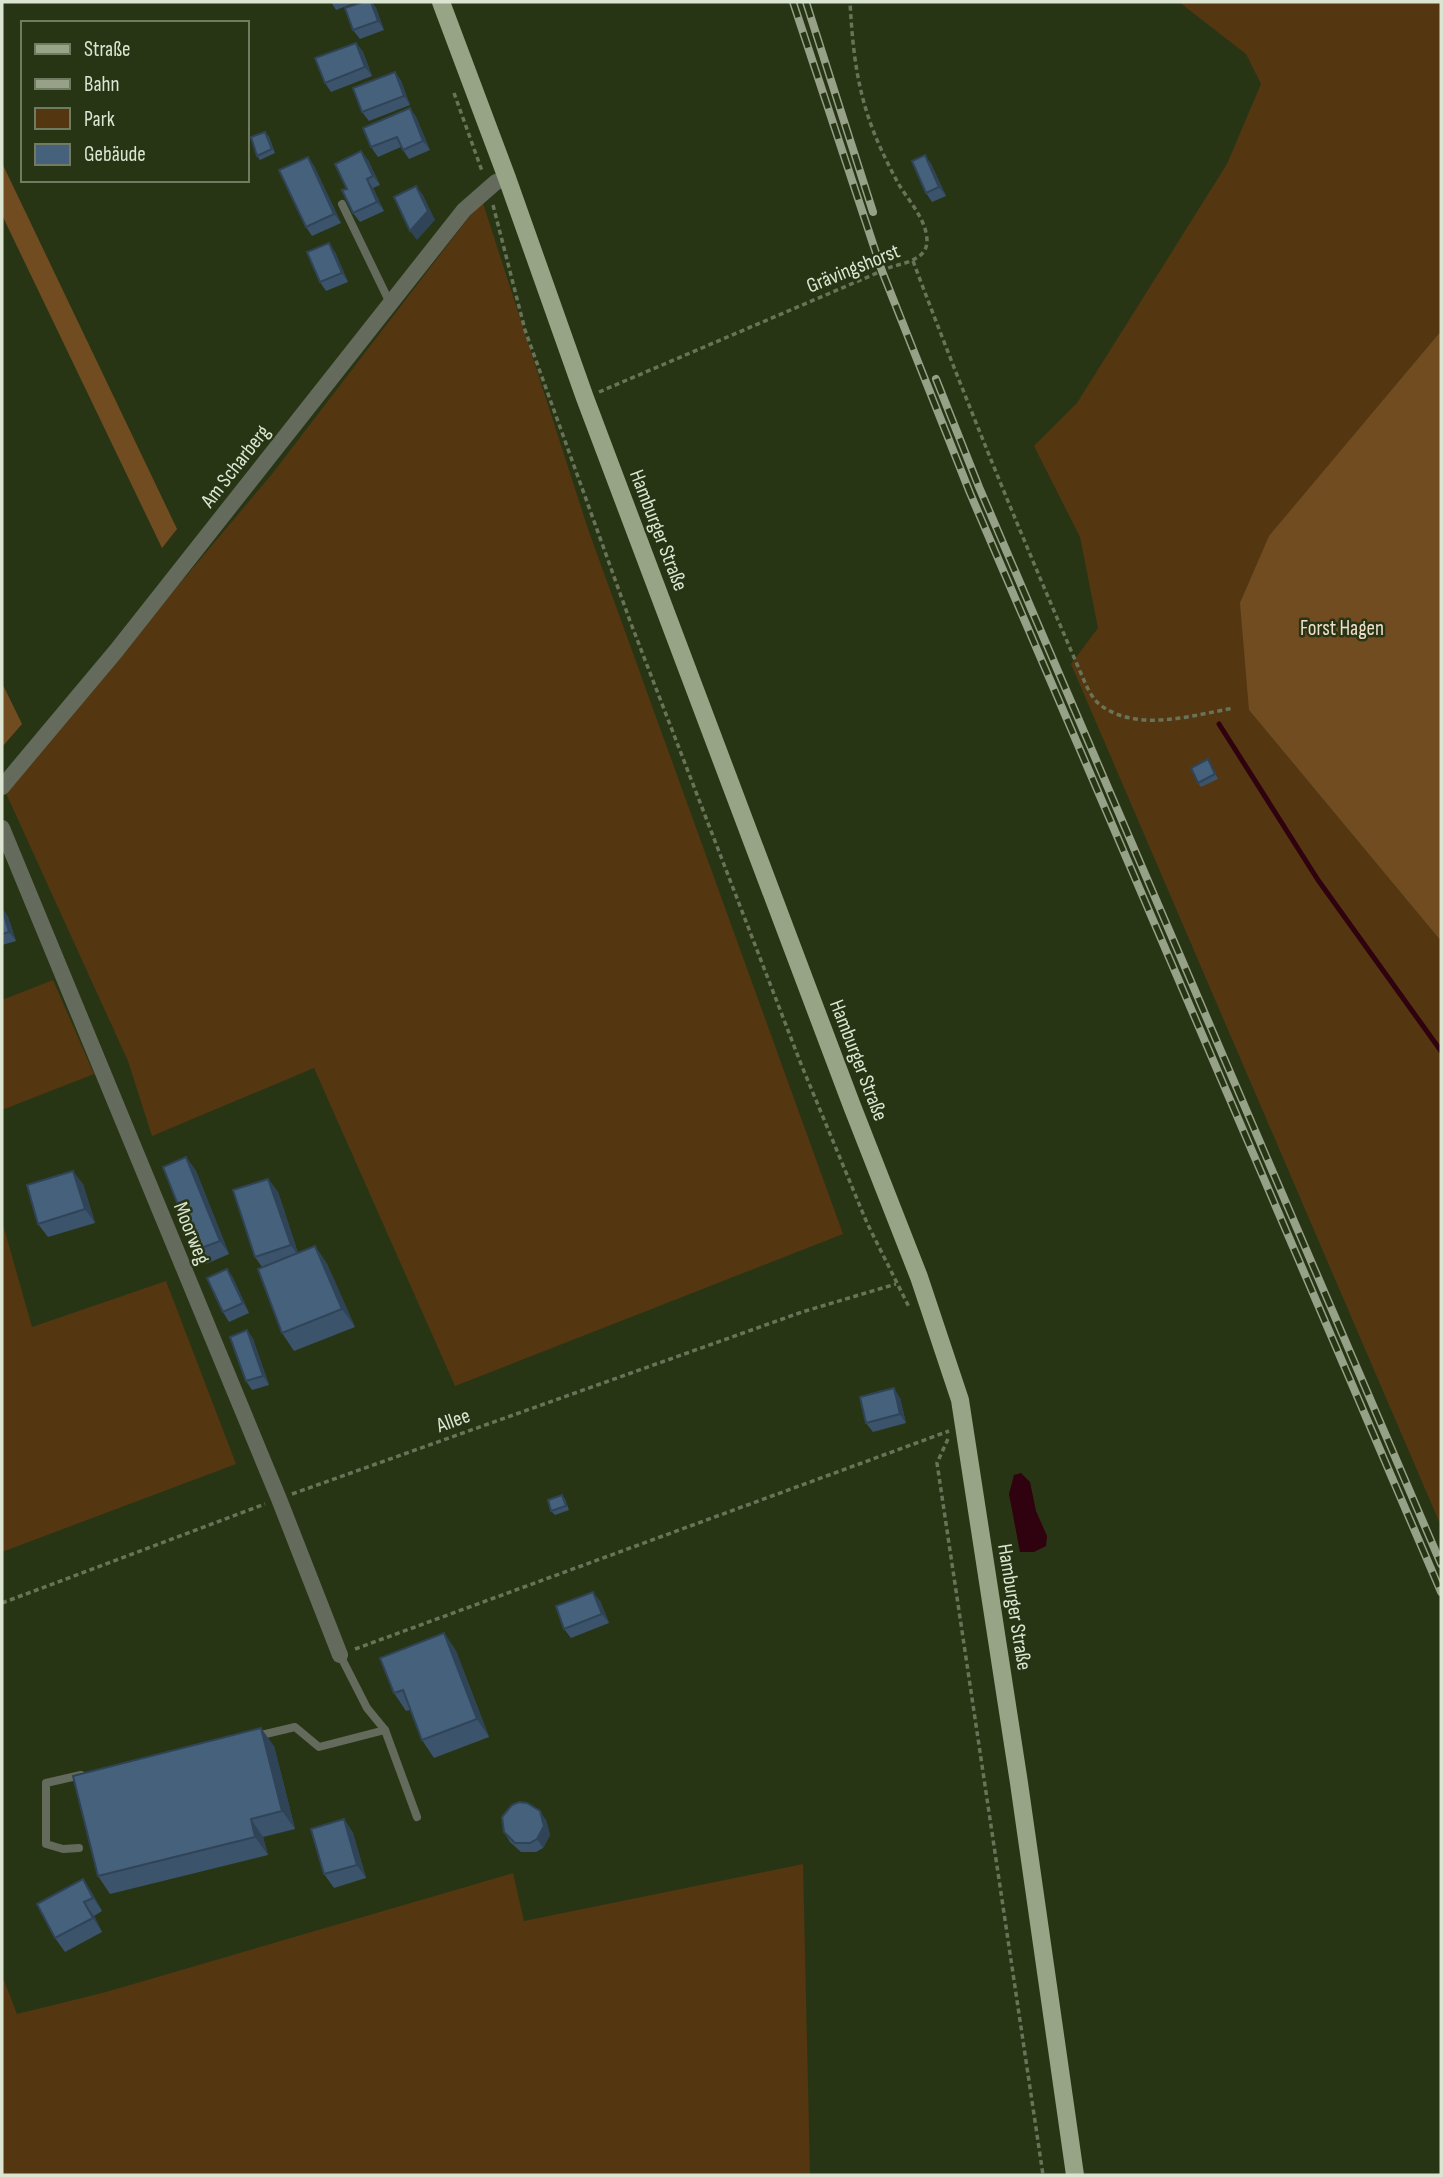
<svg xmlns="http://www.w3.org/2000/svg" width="1443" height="2177" viewBox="0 0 1443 2177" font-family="'Sofia Sans Condensed',sans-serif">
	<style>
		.green { fill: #543611 }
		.forest { fill: #724c21 }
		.water { fill: #30010f }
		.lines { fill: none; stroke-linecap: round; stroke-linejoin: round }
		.stream { stroke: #30010f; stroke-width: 5 }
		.path { stroke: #687358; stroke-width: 3.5; stroke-dasharray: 5 3.5; stroke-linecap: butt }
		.lane { stroke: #646b5c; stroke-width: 8 }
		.street { stroke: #646b5c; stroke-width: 16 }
		.primary { stroke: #97a586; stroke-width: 18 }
		.rail-casing { stroke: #96a188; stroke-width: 8 }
		.rail { stroke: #283515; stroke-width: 5; stroke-dasharray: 16; stroke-linecap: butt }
		.wall { fill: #3b536b }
		.shaded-wall { fill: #304457 }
		.building { fill: #45617c; stroke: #304457; stroke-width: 2 }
		.labels { text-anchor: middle; stroke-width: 5; stroke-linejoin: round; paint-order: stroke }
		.street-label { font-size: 21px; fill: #dce5d2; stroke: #283515 }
		.park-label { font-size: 21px; fill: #f1dfcc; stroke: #283515 }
	</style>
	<rect width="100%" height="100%" fill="#283515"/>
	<g class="green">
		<polygon points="1179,2 1441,2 1441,331 1270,536 1249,710 1441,941 1441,1526 1071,664 1098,628 1080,537 1034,446 1077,403 1227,164 1261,84 1246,54"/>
		<polygon points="482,200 588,529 843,1234 455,1386 314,1068 152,1136 128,1061 5,791 272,474"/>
		<polygon points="53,980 94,1074 2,1110 2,1000"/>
		<polygon points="2,1221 32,1327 166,1281 236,1464 2,1552"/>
		<polygon points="803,1864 810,2175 2,2175 2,1975 17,2014 106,1992 513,1873 524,1921"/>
	</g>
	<g class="forest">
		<polygon points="2,163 177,529 162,548 2,215"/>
		<polygon points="1441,331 1441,941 1249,710 1240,603 1269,536"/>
		<polygon points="2,683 22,724 2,747"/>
	</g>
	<polygon class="water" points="1021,1473 1030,1482 1036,1511 1047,1536 1046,1546 1034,1552 1020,1552 1009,1494 1014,1475"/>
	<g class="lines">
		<polyline class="stream" points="1219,724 1318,880 1441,1051"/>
		<g class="path">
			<polyline points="454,93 482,171"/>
			<polyline points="493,205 525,330 630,621 801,1064 867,1223 909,1307"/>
			<path d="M913,261C967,404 1025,545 1086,685C1090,693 1095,702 1103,707C1141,732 1193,715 1234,708"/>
			<path d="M599,392L891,267C905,263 927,259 927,241C927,220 908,200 898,183C892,172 886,160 881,149C858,99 853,56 850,2"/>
			<polyline points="948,1439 937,1463 1043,2175"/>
			<polyline points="292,1494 802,1312 896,1284"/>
			<polyline points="2,1603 265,1504"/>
			<polyline points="355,1649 949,1431"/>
		</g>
		<g class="lane">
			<polyline points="342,204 390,303"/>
			<polyline points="340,1655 367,1708 385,1730 417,1817"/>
			<polyline points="257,1736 295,1727 319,1747 385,1730"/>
			<polyline points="79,1848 63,1849 46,1844 46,1783 81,1775"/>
		</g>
		<g class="street">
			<polyline points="2,787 116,651 464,210 496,182 507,178"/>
			<polyline points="2,828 279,1499 340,1655"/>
		</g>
		<polyline class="primary" points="441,2 507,178 585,398 852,1106 919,1277 960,1400 1019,1783 1075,2175"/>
		<defs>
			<g id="rail">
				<polyline points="793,2 882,271 970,493 1441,1592"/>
				<polyline points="806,2 873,212"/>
				<polyline points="936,379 979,487 1441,1564"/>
			</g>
		</defs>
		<use href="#rail" class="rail-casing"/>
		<use href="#rail" class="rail"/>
	</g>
	<g class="wall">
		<polygon points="331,2 357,2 336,10"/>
		<polygon points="363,2 372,2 376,8 384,30 360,39 353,30"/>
		<polygon points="356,43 363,52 372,76 331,92 325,83"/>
		<polygon points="395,72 401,81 410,105 369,121 362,112"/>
		<polygon points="410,108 416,117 430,150 409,159 401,147 378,157 371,147"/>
		<polygon points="265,132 269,137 275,153 260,160 257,156"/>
		<polygon points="925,155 931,164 946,196 932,202 926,193"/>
		<polygon points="308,157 314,166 341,223 312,236 306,227"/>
		<polygon points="368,160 380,185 373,188 384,211 360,222 353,213 347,189"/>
		<polygon points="335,252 348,282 326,291 320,282"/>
		<polygon points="1211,764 1218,779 1201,787 1198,783"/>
		<polygon points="2,908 8,917 16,941 2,945"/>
		<polygon points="186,1157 196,1171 229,1254 206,1264 196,1250"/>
		<polygon points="268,1179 278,1192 298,1253 315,1246 327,1264 355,1327 294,1351 282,1333 262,1267 255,1257"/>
		<polygon points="83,1184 95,1223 48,1237 38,1224"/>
		<polygon points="227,1269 233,1278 249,1313 229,1322 223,1312"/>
		<polygon points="247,1330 253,1339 269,1385 252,1390 246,1381"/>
		<polygon points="900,1398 906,1423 873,1432 866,1423"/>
		<polygon points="562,1495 565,1499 569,1510 555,1515 551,1511"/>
		<polygon points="600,1601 609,1623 571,1638 564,1629"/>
		<polygon points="444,1633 456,1651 489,1737 434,1758 422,1740 410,1710 406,1711 394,1693"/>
		<polygon points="274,1746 295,1829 263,1837 268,1855 110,1894 98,1876"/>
		<polygon points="344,1819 353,1833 366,1878 334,1888 324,1874"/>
		<polygon points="546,1820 550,1835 543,1848 536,1852 521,1852 510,1842 504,1832"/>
		<polygon points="83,1879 92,1893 102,1911 94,1916 102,1932 65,1952 55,1938"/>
	</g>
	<g class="shaded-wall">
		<polygon points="371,2 376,8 384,30 378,21"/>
		<polygon points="356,43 363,52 372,76 365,67"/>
		<polygon points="395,72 401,81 410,105 404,96"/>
		<polygon points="410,108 416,117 430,150 423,141"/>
		<polygon points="361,151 368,160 380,185 373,176"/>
		<polygon points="925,155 931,164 946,196 939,187"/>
		<polygon points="308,157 314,166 341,223 334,214"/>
		<polygon points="367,179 373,188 384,211 377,202"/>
		<polygon points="416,186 423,195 435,220 417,240 410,231"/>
		<polygon points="329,243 335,252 348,282 342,273"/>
		<polygon points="2,908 8,917 16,941 9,932"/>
		<polygon points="186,1157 196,1171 229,1254 220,1241"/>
		<polygon points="73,1171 83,1184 95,1223 85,1209"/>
		<polygon points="268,1179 278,1192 300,1259 291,1245"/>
		<polygon points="315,1246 327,1264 355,1327 342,1309"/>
		<polygon points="227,1269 233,1278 249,1313 243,1303"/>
		<polygon points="247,1330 253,1339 269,1385 263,1376"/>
		<polygon points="894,1388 900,1398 906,1423 900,1414"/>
		<polygon points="593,1592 600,1601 609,1623 602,1614"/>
		<polygon points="444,1633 456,1651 489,1737 477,1719"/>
		<polygon points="261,1728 274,1746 295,1829 282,1811"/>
		<polygon points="540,1811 546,1820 550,1835 543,1848 537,1839"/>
		<polygon points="251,1819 263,1837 268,1855 255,1837"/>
		<polygon points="344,1819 353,1833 366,1878 357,1865"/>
		<polygon points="83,1879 92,1893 102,1911 93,1898"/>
		<polygon points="84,1902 94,1916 102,1932 93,1918"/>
	</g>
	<g class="building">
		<polygon points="363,2 371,2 378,21 353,30 345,8"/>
		<polygon points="356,43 365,67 325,83 315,58"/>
		<polygon points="395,72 404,96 362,112 353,88"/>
		<polygon points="410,108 423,141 403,150 397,137 371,147 363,128"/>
		<polygon points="265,132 272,149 257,156 251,137"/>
		<polygon points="361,151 373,176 367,179 377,202 353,213 342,190 347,189 335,164"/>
		<polygon points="925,155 939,187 926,193 912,161"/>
		<polygon points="308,157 334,214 306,227 279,170"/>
		<polygon points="416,186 428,211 410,231 394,197"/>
		<polygon points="329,243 342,273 320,282 307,252"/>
		<polygon points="1208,759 1215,774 1198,783 1191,768"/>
		<polygon points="2,908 9,932 2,934"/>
		<polygon points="186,1157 220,1241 196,1250 163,1167"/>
		<polygon points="73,1171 85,1209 38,1224 27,1185"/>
		<polygon points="268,1179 291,1245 255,1257 233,1190"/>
		<polygon points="315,1246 342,1309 282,1333 258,1269"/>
		<polygon points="227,1269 243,1303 223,1312 207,1278"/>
		<polygon points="247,1330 263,1376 246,1381 230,1337"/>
		<polygon points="894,1388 900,1414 866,1423 860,1397"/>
		<polygon points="562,1495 566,1506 551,1511 548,1500"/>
		<polygon points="593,1592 602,1614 564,1629 556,1606"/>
		<polygon points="444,1633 477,1719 422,1740 403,1690 394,1693 380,1658"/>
		<polygon points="261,1728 282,1811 251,1819 255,1837 98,1876 73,1776"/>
		<polygon points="519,1802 527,1803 540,1811 544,1826 537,1839 530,1843 515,1843 504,1832 502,1817 512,1805"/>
		<polygon points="344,1819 357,1865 324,1874 311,1829"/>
		<polygon points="83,1879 93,1898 84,1902 93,1918 55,1938 37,1904"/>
	</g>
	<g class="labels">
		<g class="street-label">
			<text transform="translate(853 268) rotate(-22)" y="7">Grävingshorst</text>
			<text transform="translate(235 466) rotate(-52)" y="7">Am Scharberg</text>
			<text transform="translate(659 530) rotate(69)" y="7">Hamburger Straße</text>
			<text transform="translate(859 1060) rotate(69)" y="7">Hamburger Straße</text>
			<text transform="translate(192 1233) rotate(68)" y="7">Moorweg</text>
			<text transform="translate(453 1420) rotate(-20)" y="7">Allee</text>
			<text transform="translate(1015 1607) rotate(81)" y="7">Hamburger Straße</text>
		</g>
		<g class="park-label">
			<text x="1342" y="635">Forst Hagen</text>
		</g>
	</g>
	<rect width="1443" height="2177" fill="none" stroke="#dce5d2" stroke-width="7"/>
	<rect x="21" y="21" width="228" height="161" fill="#283515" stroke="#707b61" stroke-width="2"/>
	<rect x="35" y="44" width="35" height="10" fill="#97a586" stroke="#707b61" stroke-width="2"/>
	<text x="84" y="56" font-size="21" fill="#dce5d2">Straße</text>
	<rect x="35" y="79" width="35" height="10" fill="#96a188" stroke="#707b61" stroke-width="2"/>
	<text x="84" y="91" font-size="21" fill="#dce5d2">Bahn</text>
	<rect x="35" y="108" width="35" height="21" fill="#543611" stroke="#707b61" stroke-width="2"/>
	<text x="84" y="126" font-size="21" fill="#dce5d2">Park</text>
	<rect x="35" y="144" width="35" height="21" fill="#45617c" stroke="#707b61" stroke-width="2"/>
	<text x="84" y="161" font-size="21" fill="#dce5d2">Gebäude</text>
</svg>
